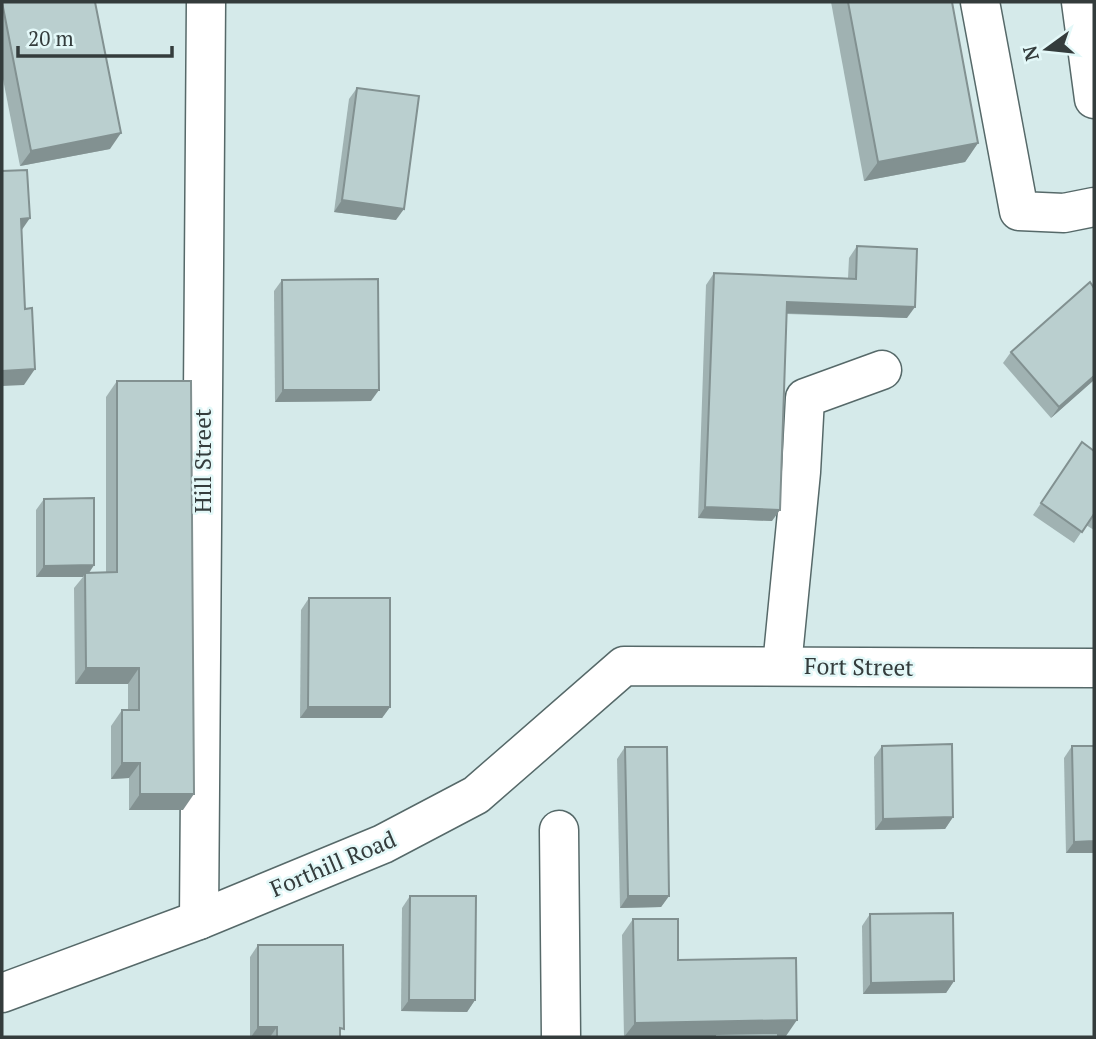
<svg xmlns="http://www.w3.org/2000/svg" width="1096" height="1039" viewBox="0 0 1096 1039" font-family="'PT Serif',serif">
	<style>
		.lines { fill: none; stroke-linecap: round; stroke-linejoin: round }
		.minor-casing { stroke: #566969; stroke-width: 41 }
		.minor { stroke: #fff; stroke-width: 38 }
		.wall { fill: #a0b2b2 }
		.shaded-wall { fill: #829191 }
		.building { fill: #bacfcf; stroke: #829191; stroke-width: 2 }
		.labels { text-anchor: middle; stroke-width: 5; stroke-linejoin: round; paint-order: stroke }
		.street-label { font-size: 23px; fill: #343c3c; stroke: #e3f8f8 }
	</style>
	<rect width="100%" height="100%" fill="#d5eaea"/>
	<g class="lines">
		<defs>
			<g id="minor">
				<polyline points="980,2 1019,211 1064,213 1094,207"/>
				<polyline points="1081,2 1094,99"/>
				<polyline points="782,666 801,472 805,398 882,370"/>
				<polyline points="559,830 561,1037"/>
				<polyline points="199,920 206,2"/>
				<polyline points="2,993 199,920 383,844 476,795 624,666 1094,668"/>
			</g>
		</defs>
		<use href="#minor" class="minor-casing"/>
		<use href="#minor" class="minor"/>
	</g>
	<g class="wall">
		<polygon points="2,2 110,149 20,166 2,74"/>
		<polygon points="831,2 952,2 978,143 965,162 864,181"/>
		<polygon points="357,88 396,220 334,212 349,99"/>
		<polygon points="857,246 907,318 787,314 772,521 698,518 706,285 714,273 848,278 849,258"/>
		<polygon points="282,280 371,401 275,402 274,291"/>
		<polygon points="1094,288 1094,380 1051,418 1003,363 1011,352"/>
		<polygon points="117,381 183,810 129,810 129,778 111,779 111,726 122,710 128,710 128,684 75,684 74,588 83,577 36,577 36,510 44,499 94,565 89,573 106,572 106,397"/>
		<polygon points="1082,442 1094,451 1094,530 1086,525 1074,543 1033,515"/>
		<polygon points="309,598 390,707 382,718 300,718 301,610"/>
		<polygon points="882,746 953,817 945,829 875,830 874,757"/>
		<polygon points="1072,746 1094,746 1094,853 1066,853 1064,758"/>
		<polygon points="625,747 669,896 661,907 620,908 617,759"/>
		<polygon points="410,896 475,1000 467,1012 401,1011 402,908"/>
		<polygon points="870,914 954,981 946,993 863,994 862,926"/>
		<polygon points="633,919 678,960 786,1036 778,1036 778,1037 624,1037 622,935"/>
		<polygon points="258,945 340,1034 340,1037 250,1037 250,957"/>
	</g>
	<g class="shaded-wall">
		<polygon points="121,133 110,149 20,166 31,151"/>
		<polygon points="978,143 965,162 864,181 878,162"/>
		<polygon points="342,200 404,209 396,220 334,212"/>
		<polygon points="30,218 19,234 21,219"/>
		<polygon points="787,302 915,307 907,318 780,313"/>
		<polygon points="35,369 24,385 2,386 2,371"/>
		<polygon points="1094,376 1094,380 1051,418 1059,407"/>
		<polygon points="283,390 379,390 371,401 275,402"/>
		<polygon points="705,507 780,510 772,521 698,518"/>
		<polygon points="94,565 86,577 85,573 83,577 36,577 44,566"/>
		<polygon points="86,668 139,668 128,684 75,684"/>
		<polygon points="308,707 390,707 382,718 300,718"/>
		<polygon points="122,763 140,763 129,778 111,779"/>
		<polygon points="140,794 194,794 183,810 129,810"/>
		<polygon points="953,817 945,829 875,830 883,819"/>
		<polygon points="1094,841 1094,853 1066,853 1074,842"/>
		<polygon points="628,896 669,896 661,907 620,908"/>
		<polygon points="954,981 946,993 863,994 871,983"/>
		<polygon points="409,1000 475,1000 467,1012 401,1011"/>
		<polygon points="797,1020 786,1036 715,1037 715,1034 713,1037 624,1037 635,1023"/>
		<polygon points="258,1027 277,1027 270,1037 251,1037"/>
	</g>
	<g class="building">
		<polygon points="2,2 95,2 121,133 31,151"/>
		<polygon points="848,2 952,2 978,143 878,162"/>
		<polygon points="357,88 419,96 404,209 342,200"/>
		<polygon points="27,170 30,218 21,219 25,309 32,308 35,369 2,371 2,171"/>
		<polygon points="857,246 917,249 915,307 787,302 780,510 705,507 714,273 856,279"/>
		<polygon points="378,279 379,390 283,390 282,280"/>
		<polygon points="1090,282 1094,288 1094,376 1059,407 1011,352"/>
		<polygon points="117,381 191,381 194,794 140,794 140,763 122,763 122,710 139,710 139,668 86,668 85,573 117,572"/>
		<polygon points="1082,442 1094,451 1094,514 1082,532 1041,503"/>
		<polygon points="94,498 94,565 44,566 44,499"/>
		<polygon points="309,598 390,598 390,707 308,707"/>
		<polygon points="952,744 953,817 883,819 882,746"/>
		<polygon points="1072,746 1094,746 1094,841 1074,842"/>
		<polygon points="625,747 667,747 669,896 628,896"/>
		<polygon points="410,896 476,896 475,1000 409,1000"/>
		<polygon points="953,913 954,981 871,983 870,914"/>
		<polygon points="633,919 678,919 678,960 796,958 797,1020 635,1023"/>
		<polygon points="258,945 343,945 344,1029 340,1028 340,1037 277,1037 277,1027 258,1027"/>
		<polygon points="778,1033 778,1037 715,1037 715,1034"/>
	</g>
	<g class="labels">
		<g class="street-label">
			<text transform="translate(203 461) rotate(-90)" y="8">Hill Street</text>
			<text transform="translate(859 667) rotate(1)" y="8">Fort Street</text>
			<text transform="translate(333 864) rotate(-23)" y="8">Forthill Road</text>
		</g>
	</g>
	<rect width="1096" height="1039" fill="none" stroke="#343c3c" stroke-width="7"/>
	<g transform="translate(1047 49) rotate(255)" stroke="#e3f8f8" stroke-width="5" paint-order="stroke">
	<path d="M0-5L12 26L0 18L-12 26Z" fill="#343c3c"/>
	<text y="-10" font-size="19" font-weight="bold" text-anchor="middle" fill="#343c3c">N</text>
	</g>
	<path d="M18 46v10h154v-10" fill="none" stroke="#343c3c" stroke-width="3.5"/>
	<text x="28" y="46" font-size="21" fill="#343c3c" stroke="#e3f8f8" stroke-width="5" paint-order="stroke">20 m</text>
</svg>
